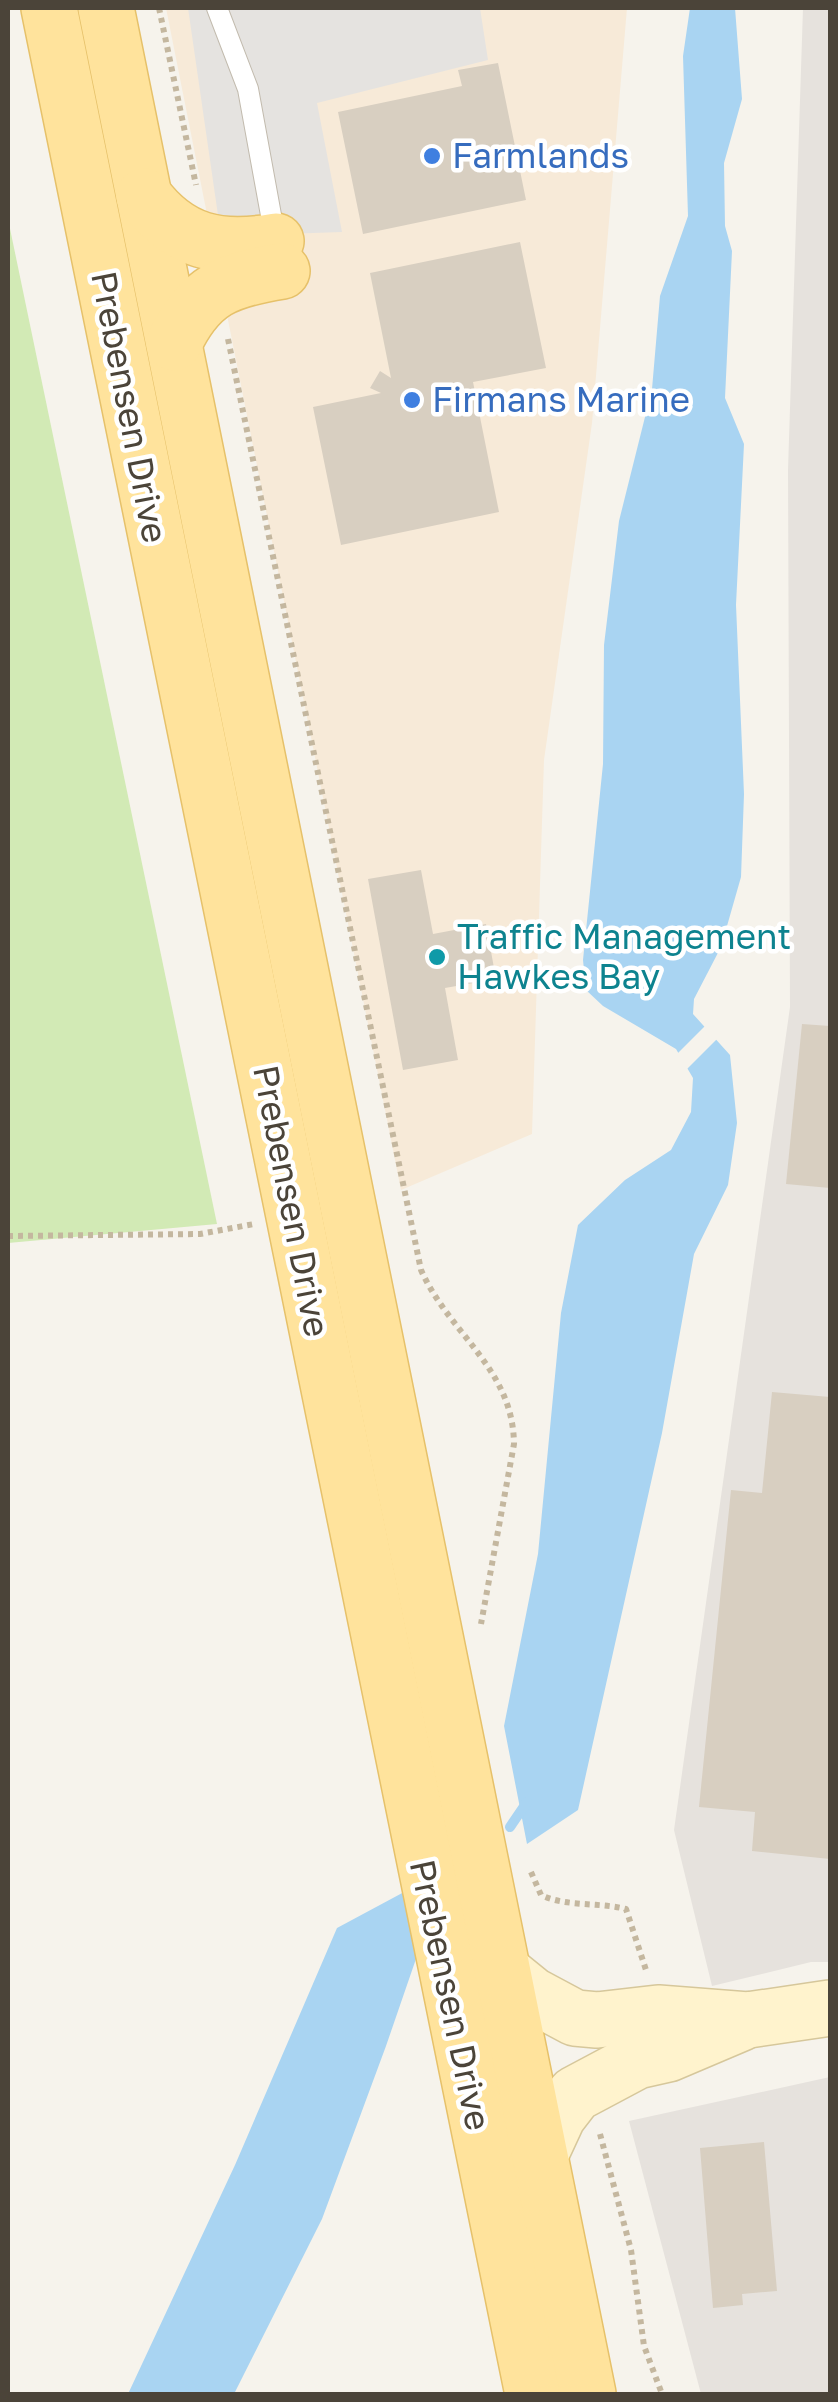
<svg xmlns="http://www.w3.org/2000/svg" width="838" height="2402" viewBox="0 0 838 2402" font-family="'Golos Text',sans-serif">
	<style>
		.commercial { fill: #f7ead8 }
		.industrial { fill: #e6e2dd }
		.green { fill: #d2eab5 }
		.parking { fill: #e5e3e0 }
		.water { fill: #a9d4f2 }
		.pier { fill: #f6f3ec }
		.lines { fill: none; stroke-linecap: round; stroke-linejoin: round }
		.stream { stroke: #a9d4f2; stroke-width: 10 }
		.building { fill: #d8cfc1 }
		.service-casing { stroke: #c2bbae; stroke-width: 22 }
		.secondary-casing { stroke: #d6c79b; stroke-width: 58 }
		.primary-casing { stroke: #e6c16a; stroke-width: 58 }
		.path { stroke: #c4b79f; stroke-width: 6; stroke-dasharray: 5 5; stroke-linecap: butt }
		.service { stroke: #fff; stroke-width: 20 }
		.secondary { stroke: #fff3cd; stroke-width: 55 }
		.primary { stroke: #ffe39c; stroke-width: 55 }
		.shop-dot { fill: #3f7fe0; stroke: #fff; stroke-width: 4 }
		.culture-dot { fill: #0f9aa8; stroke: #fff; stroke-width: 4 }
		.labels { text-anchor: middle; stroke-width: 9; stroke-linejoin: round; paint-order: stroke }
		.shop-label { font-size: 35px; fill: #366cbe; stroke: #fff; text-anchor: start }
		.street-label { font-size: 35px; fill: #4b4439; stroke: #fff }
		.culture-label { font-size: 35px; fill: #0d838f; stroke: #fff; text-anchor: start }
	</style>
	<rect width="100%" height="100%" fill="#f6f3ec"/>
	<polygon class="commercial" points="166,8 627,8 592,423 544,760 532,1134 401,1190"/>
	<g class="industrial">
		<polygon points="803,8 830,8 830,1962 811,1962 712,1986 674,1830 790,1007 788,470"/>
		<polygon points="830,2077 830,2394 701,2394 629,2121"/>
	</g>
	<polygon class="green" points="8,219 217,1224 8,1243"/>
	<polygon class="parking" points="188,8 480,8 488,60 317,103 342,232 221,236"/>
	<g class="water">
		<polygon points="690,8 735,8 742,99 724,163 725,226 732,251 725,398 744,444 736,605 744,794 741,877 721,947 694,999 693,1014 730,1055 737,1123 728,1185 694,1254 662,1433 578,1810 527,1844 504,1726 538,1554 561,1313 578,1225 625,1180 671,1150 691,1112 693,1078 676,1049 603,1006 586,990 583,960 603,764 604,645 619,521 652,389 660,296 688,216 683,56"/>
		<polygon points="419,1884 428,1924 386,2046 322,2219 234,2394 128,2394 235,2165 337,1928"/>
	</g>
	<polygon class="pier" points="708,1023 720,1036 687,1069 675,1056"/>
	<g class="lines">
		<polyline class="stream" points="510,1827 527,1802"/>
	</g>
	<g class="building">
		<polygon points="498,63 526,200 363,234 338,112 462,86 458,70"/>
		<polygon points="520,242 546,368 473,382 499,512 341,545 313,407 381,393 370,388 380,371 391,378 370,273"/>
		<polygon points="421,870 433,934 486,924 496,979 445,988 458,1060 403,1070 368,879"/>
		<polygon points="802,1024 830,1026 830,1188 786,1184"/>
		<polygon points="772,1392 830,1397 830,1859 752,1851 755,1812 699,1807 731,1490 762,1493"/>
		<polygon points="764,2142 777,2291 742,2294 743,2305 713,2308 700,2148"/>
	</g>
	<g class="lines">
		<defs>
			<polyline id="service" points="217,8 248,89 275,237"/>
			<g id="secondary">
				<polyline points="500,1969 532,1995 575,2018 597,2020 658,2013 748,2020 830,2008"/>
				<polyline points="539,2157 558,2116 575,2094 637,2061 668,2054 741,2023"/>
			</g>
			<g id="primary">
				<polyline points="49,8 533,2394"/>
				<polyline points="106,8 588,2394"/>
				<path d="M144,196C179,243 220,251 276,241"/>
				<path d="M174,343C199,290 226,280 282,271"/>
			</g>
		</defs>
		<use href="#service" class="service-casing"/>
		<use href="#secondary" class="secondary-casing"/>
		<use href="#primary" class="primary-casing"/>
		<g class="path">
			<polyline points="159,8 196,185"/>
			<path d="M228,339L421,1270C450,1335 513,1368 514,1444L481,1624"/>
			<polyline points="8,1236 200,1234 254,1224"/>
			<path d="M531,1872L541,1895C566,1907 598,1902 626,1909L646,1970"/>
			<polyline points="600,2134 631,2250 644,2346 662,2394"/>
		</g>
		<use href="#service" class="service"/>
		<use href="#secondary" class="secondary"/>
		<use href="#primary" class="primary"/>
	</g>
	<g class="shop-dot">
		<circle cx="432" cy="156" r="10"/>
		<circle cx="412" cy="400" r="10"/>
	</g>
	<circle class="culture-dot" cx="437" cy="957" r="10"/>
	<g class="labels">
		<g class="shop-label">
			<text x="452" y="168">Farmlands</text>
			<text x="432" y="412">Firmans Marine</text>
		</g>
		<g class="street-label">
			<text transform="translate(129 407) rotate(79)" y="12">Prebensen Drive</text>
			<text transform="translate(291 1201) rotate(79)" y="12">Prebensen Drive</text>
			<text transform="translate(450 1995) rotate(78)" y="12">Prebensen Drive</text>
		</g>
		<g class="culture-label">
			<text x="457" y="949">Traffic Management<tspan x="457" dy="40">Hawkes Bay</tspan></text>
		</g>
	</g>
	<rect width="838" height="2402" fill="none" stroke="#4b4439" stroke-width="20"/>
</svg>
